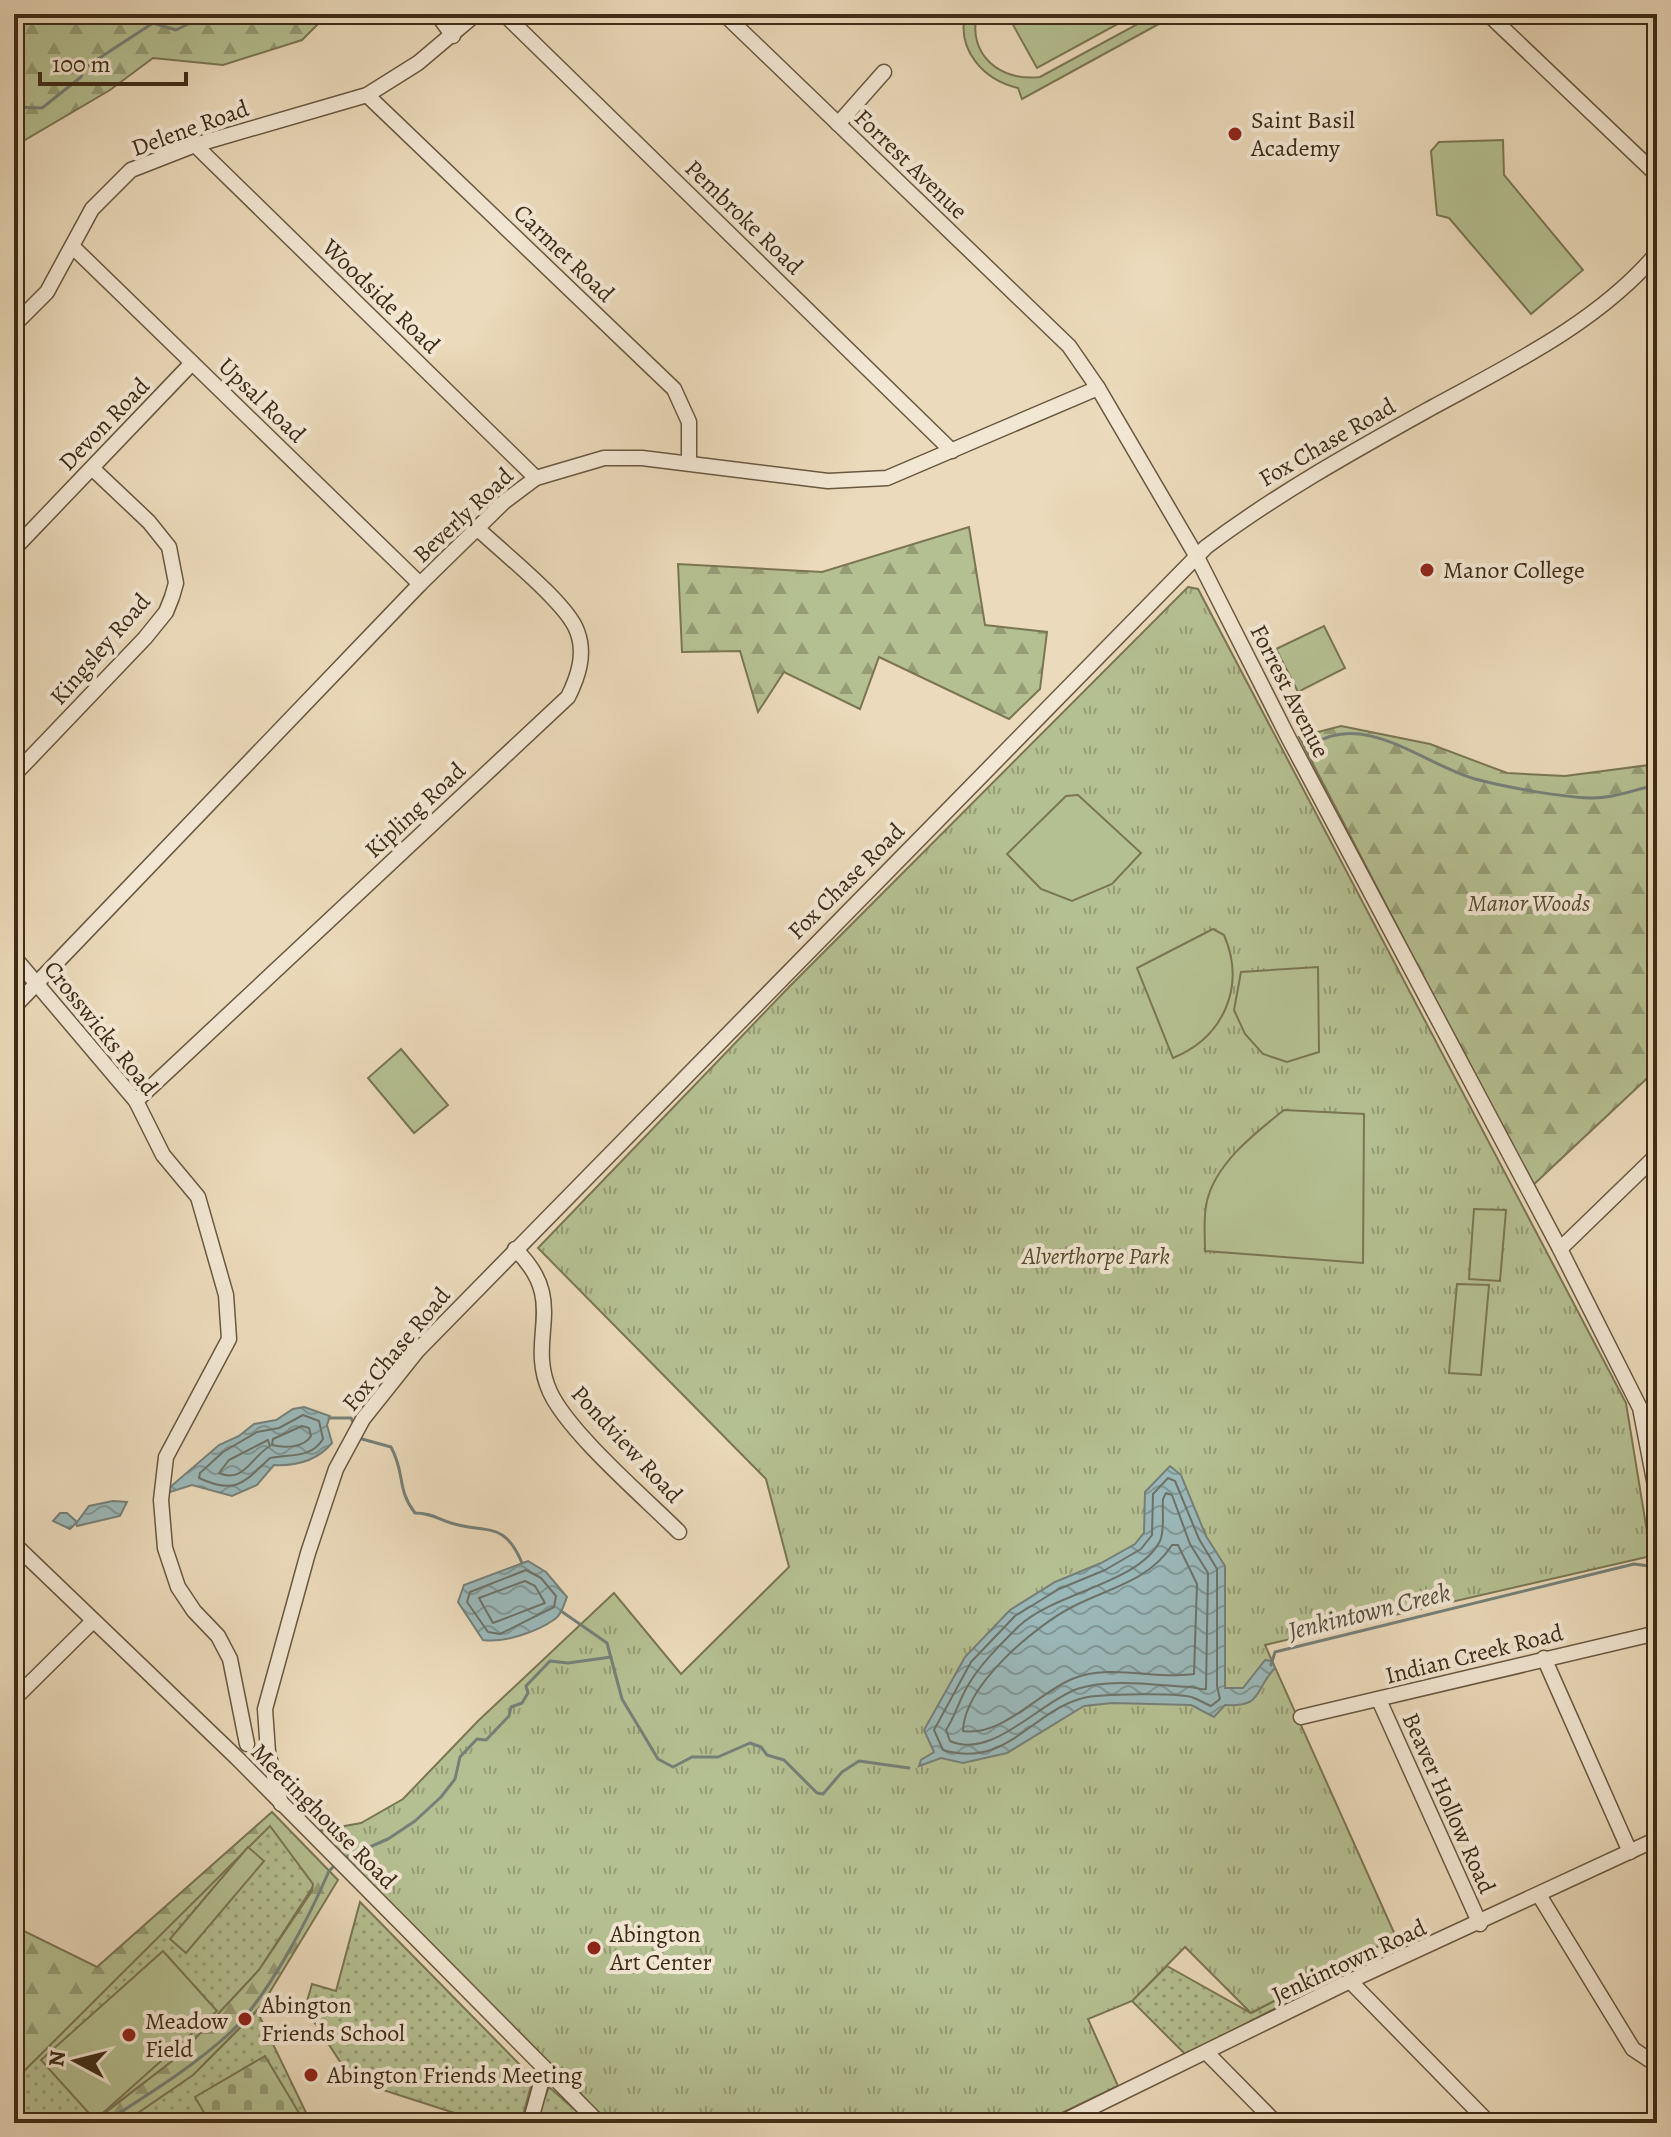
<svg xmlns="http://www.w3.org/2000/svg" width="1671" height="2137" viewBox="0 0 1671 2137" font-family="Alegreya,serif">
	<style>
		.grass { fill: url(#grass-dots); stroke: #7a7654; stroke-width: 2 }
		.forest { fill: url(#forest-firs); stroke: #7a7654; stroke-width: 2 }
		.cemetery { fill: url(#cemetery-stones); stroke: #7a7654; stroke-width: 2 }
		.park { fill: url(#park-tufts); stroke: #7a7654; stroke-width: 2 }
		.garden { fill: #b5c092; stroke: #7a7654; stroke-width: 2 }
		.water { fill: url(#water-waves); stroke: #768078; stroke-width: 2 }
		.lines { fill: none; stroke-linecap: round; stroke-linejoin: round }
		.shore { stroke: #6c7268; stroke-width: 2 }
		.stream { stroke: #768078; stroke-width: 3 }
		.minor-casing { stroke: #695840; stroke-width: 17 }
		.minor { stroke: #f2e7d3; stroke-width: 14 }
		.poi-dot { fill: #8f2418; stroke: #f2e7d3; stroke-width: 3 }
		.labels { text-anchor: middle; stroke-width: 8; stroke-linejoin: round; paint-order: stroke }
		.poi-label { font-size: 24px; fill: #3e2c17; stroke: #f2e7d3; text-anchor: start }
		.street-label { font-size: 24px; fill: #3e2c17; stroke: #f2e7d3 }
		.park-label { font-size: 24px; font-style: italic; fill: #564a30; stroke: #f2e7d3 }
		.water-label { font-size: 26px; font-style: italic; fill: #554f40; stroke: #f2e7d3 }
	</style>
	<defs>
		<pattern id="grass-dots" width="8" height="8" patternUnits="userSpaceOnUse" patternTransform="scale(2)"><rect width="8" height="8" fill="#b5c092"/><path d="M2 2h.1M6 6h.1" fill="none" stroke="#959c76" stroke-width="1.8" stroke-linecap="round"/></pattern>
		<pattern id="forest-firs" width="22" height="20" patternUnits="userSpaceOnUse" patternTransform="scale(2)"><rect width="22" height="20" fill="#b5c092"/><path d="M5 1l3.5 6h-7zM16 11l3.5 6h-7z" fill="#959c76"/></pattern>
		<pattern id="cemetery-stones" width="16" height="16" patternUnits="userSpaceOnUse" patternTransform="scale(2)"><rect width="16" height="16" fill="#b5c092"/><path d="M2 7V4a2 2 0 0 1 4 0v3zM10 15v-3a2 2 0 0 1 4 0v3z" fill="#959c76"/></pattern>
		<pattern id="park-tufts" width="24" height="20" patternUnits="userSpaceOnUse" patternTransform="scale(2)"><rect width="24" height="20" fill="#b5c092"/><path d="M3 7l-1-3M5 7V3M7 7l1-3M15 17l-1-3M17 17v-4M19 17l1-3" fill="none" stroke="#959c76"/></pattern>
		<pattern id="water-waves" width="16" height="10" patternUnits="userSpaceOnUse" patternTransform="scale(2)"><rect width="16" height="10" fill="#9bb8b9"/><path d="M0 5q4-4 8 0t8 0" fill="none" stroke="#809695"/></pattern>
	</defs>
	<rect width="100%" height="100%" fill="#ebdabb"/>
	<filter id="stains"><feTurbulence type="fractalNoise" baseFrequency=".0025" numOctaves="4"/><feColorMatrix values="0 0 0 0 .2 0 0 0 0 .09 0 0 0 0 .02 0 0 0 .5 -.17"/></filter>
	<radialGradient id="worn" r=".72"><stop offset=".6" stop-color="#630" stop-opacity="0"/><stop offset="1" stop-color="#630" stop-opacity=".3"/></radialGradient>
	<g class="grass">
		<polygon points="270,1825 314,1885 259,1970 180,2055 95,2120 14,2123 14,2081"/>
		<polygon points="360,1902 533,2078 521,2123 464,2123 470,2118 352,2080 305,2008 312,1984 336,1991"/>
		<polygon points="1167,1966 1251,2013 1337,1968 1335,1977 1186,2055 1132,2001"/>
		<polygon points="257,2011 311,2123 123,2123 193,2075"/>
		<polygon points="549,2087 590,2123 535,2123"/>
	</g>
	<g class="forest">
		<polygon points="14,14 328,14 302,40 223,65 153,58 110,90 20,143 14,157"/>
		<polygon points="969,527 985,625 1047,632 1040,689 1009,719 879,657 860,709 784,672 758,712 740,651 682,652 678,564 822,572"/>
		<polygon points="1341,726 1430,744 1507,773 1565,776 1657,764 1657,1069 1532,1186 1299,737"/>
		<polygon points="272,1812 338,1880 262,2005 193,2075 123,2123 83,2123 83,2118 96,2120 180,2055 259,1970 312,1891 313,1884 270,1826 14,2081 14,1926 97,1967"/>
	</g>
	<polygon class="cemetery" points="265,2056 305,2123 210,2123 195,2097"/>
	<polygon class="park" points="1188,587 1198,589 1626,1403 1651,1556 1265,1645 1396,1937 1251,2013 1185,1947 1132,2001 1088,2019 1118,2086 1041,2123 605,2123 525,2038 318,1831 361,1823 403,1799 478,1721 614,1593 681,1674 789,1567 766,1479 538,1248 790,986"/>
	<g class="garden">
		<path d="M965,14H977C967,55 1001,82 1040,77L1156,14H1177L1022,99L1018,88C984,80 957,51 965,14Z"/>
		<polygon points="1007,14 1136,14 1037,68"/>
		<polygon points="1503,140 1504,175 1583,270 1531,314 1449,218 1437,215 1431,151 1439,142"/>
		<polygon points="1324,626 1345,668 1298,692 1276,649"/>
		<polygon points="1078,795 1141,853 1112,884 1072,901 1041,889 1007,854 1066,796"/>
		<path d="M1213,929L1224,935C1246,986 1224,1037 1173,1058L1137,968Z"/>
		<polygon points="1318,967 1319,1052 1287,1062 1263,1054 1245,1034 1234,1010 1241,972"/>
		<polygon points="401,1049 448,1105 414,1133 368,1078"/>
		<path d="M1284,1110L1364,1114L1363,1263L1205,1251C1205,1235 1203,1216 1207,1201C1216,1163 1255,1133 1284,1110Z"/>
		<polygon points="1474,1209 1506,1210 1500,1281 1469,1279"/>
		<polygon points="1457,1284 1489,1285 1481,1375 1449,1373"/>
		<polygon points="248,1847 264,1861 186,1953 170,1939"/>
		<polygon points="163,1951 217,2011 95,2120 41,2060"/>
	</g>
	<g class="water">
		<path d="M304,1407L330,1416L327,1425L332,1443C316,1462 295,1466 274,1465L257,1485L232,1496L192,1485L170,1492L169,1488L219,1445L239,1436L254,1424L276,1420L293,1409Z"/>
		<path d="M1170,1466L1181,1475L1206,1536L1225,1566V1688H1243L1265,1660L1272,1661L1275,1668C1253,1691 1264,1707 1225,1705L1214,1717L1191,1705L1112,1703L1084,1706L1007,1753L963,1763L941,1758L919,1766L921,1760L934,1752L924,1730L965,1657L1010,1610L1055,1582L1101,1563L1135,1544L1144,1533L1145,1492Z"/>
		<polygon points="113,1501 127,1502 120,1516 77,1526 76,1523 70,1529 53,1521 60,1513 67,1513 77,1522 89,1506"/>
		<path d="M528,1561L546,1572L567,1597C564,1604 562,1614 555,1619C537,1632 504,1643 483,1640L458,1602L464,1585Z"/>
	</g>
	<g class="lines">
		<g class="shore">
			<path d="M303,1415L319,1421L323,1439C311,1459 289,1454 270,1458C245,1481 237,1496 199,1478L200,1473L223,1452L257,1432L279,1428Z"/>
			<path d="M302,1426L309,1428L311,1436C304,1448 284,1448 272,1445L273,1439Z"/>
			<path d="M268,1440L270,1446C252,1456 244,1484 219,1473L229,1460Z"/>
			<path d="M1168,1478L1175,1481L1199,1539L1217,1569V1686L1220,1699L1211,1706C1205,1704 1200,1700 1194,1698C1182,1692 1098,1694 1083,1698C1030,1712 1007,1769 943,1750L934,1730L971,1662L1015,1616L1059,1589L1105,1570L1141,1549L1152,1535L1153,1494Z"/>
			<path d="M1166,1493L1172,1495L1190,1544L1208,1573L1206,1689C1200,1690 1195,1687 1189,1687C1155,1685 1109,1678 1077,1689C1040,1702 992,1760 950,1741L946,1730C955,1716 959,1701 967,1687C980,1664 1001,1644 1019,1626C1055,1592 1138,1584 1160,1541C1165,1530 1162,1511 1163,1499Z"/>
			<path d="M1172,1545H1178L1197,1584L1194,1674C1155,1680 1110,1663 1072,1679C1038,1693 1002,1737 963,1731C964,1685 1036,1625 1074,1606C1109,1588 1149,1581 1172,1545Z"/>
			<polygon points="526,1570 541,1578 556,1596 554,1607 500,1634 488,1632 467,1602 470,1592"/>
			<polygon points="525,1581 535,1586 545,1603 493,1623 479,1598"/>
		</g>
		<g class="stream">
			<path d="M219,14C230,21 240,21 251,14"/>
			<polyline points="14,107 42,108 81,77 84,68 153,23 176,30 208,14"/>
			<path d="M1314,744C1365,711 1425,765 1475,779C1505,787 1560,797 1590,798C1611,799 1636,789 1657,785"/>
			<polyline points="329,1418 351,1418 354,1424"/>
			<path d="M359,1434L362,1439L391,1447C406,1475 396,1488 415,1513C431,1513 438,1519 451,1523C487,1534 504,1520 522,1563"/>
			<polyline points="561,1611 607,1643 622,1699 658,1759 673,1767 692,1757 718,1757 750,1743 761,1747 767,1755 784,1760 817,1793 823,1794 842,1772 859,1761 909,1768"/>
			<polyline points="1271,1665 1275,1652 1634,1564 1649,1566 1657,1572"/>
			<polyline points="342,1859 388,1839 415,1821 441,1797 455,1779 460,1757 477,1739 486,1740 509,1716 511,1707 522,1703 528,1693 526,1686 550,1661 568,1663 611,1657"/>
			<path d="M107,2121C150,2093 193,2067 231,2032C268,1996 309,1918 329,1871L336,1864"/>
		</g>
		<defs>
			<g id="minor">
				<polyline points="437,14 453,36"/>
				<polyline points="504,14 952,451"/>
				<polyline points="724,14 1069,346 1098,388 1197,557 1288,737 1560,1249 1640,1408 1657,1496"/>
				<polyline points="1488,14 1657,175"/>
				<polyline points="1651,14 1657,19"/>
				<polyline points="367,95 674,389 689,422 689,463"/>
				<polyline points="838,124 884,72"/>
				<polyline points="195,145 536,478"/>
				<polyline points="73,247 420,584"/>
				<polyline points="14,325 47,292 92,209 131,170 195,145 367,95 418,63 476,14"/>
				<polyline points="14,549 192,363"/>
				<polyline points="14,775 145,638 166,612 172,597 176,583 169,547 149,522 93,469"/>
				<polyline points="14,957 136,1101 163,1155 198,1197 226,1295 229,1339 166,1457 161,1500 165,1548 178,1587 194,1611 218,1636 230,1659 247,1744"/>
				<polyline points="14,1007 420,584 504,502 536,478 604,458 642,458 828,481 887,478 1098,388"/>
				<path d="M136,1101L568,697C578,677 586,654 577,631C567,603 501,551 477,528"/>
				<path d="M515,1249C570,1302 525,1337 550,1392C569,1433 645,1498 679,1532"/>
				<polyline points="1560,1249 1657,1155"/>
				<polyline points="14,1544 237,1758 599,2123"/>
				<polyline points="1544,1658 1630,1852"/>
				<polyline points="14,1699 92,1622"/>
				<polyline points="1379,1700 1480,1924"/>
				<polyline points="1301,1717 1657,1633"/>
				<path d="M281,1804L268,1752L265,1709L308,1553L336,1469L363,1419L418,1350L1206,547C1278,493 1354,451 1433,407C1510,365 1599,322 1657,253"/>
				<polyline points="1539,1895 1633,2049 1657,2065"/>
				<polyline points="1350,1981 1489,2123"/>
				<polyline points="1207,2053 1276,2123"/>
				<polyline points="530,2123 545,2069"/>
				<polyline points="1060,2123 1350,1981 1657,1839"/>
			</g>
		</defs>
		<use href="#minor" class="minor-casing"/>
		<use href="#minor" class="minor"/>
	</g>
	<g class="poi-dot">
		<circle cx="1235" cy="134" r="8"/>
		<circle cx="1427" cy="570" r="8"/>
		<circle cx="594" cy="1948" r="8"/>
		<circle cx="245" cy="2019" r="8"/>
		<circle cx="129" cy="2035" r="8"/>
		<circle cx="311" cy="2075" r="8"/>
	</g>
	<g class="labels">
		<g class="poi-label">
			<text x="1251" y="128">Saint Basil<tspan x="1251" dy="28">Academy</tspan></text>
			<text x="1443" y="578">Manor College</text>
			<text x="610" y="1942">Abington<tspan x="610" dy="28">Art Center</tspan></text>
			<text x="261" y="2013">Abington<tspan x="261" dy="28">Friends School</tspan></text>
			<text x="145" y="2029">Meadow<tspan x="145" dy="28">Field</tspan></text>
			<text x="327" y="2083">Abington Friends Meeting</text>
		</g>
		<g class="street-label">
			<text transform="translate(190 128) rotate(-20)" y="8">Delene Road</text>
			<text transform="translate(911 164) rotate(44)" y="8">Forrest Avenue</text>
			<text transform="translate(744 217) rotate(44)" y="8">Pembroke Road</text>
			<text transform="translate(564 253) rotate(44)" y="8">Carmet Road</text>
			<text transform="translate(381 296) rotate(44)" y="8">Woodside Road</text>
			<text transform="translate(262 400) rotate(44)" y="8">Upsal Road</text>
			<text transform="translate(104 424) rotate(-46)" y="8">Devon Road</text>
			<text transform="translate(1327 442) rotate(-30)" y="8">Fox Chase Road</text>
			<text transform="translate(463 515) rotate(-43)" y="8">Beverly Road</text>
			<text transform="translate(100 649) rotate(-49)" y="8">Kingsley Road</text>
			<text transform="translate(1290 691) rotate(63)" y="8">Forrest Avenue</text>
			<text transform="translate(415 810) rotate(-43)" y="8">Kipling Road</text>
			<text transform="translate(846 881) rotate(-45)" y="8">Fox Chase Road</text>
			<text transform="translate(101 1028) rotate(51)" y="8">Crosswicks Road</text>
			<text transform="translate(396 1349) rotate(-50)" y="8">Fox Chase Road</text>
			<text transform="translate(627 1444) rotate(47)" y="8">Pondview Road</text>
			<text transform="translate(1474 1654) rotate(-14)" y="8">Indian Creek Road</text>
			<text transform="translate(1449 1803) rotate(66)" y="8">Beaver Hollow Road</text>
			<text transform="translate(324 1816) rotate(45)" y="8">Meetinghouse Road</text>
			<text transform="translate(1349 1961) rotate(-25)" y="8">Jenkintown Road</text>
		</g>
		<g class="park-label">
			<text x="1529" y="911">Manor Woods</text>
			<text x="1096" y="1264">Alverthorpe Park</text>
		</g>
		<g class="water-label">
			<text transform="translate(1369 1611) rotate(-14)" y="9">Jenkintown Creek</text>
		</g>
	</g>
	<rect width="1671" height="2137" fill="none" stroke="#ebdabb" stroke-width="48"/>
	<rect x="16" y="16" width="1639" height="2105" fill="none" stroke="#3e2c17" stroke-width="4"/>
	<rect x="24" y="24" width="1623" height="2089" fill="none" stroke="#3e2c17" stroke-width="2"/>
	<g transform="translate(76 2061) rotate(277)" stroke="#f2e7d3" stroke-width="6" paint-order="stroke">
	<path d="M0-6L14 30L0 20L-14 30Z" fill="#3e2c17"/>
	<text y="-12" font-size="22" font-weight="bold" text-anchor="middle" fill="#3e2c17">N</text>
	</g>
	<path d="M40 72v12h146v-12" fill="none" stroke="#3e2c17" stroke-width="4"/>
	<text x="52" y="72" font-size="24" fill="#3e2c17" stroke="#f2e7d3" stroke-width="6" paint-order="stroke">100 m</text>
	<rect width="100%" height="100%" filter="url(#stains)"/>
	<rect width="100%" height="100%" fill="url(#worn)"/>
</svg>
